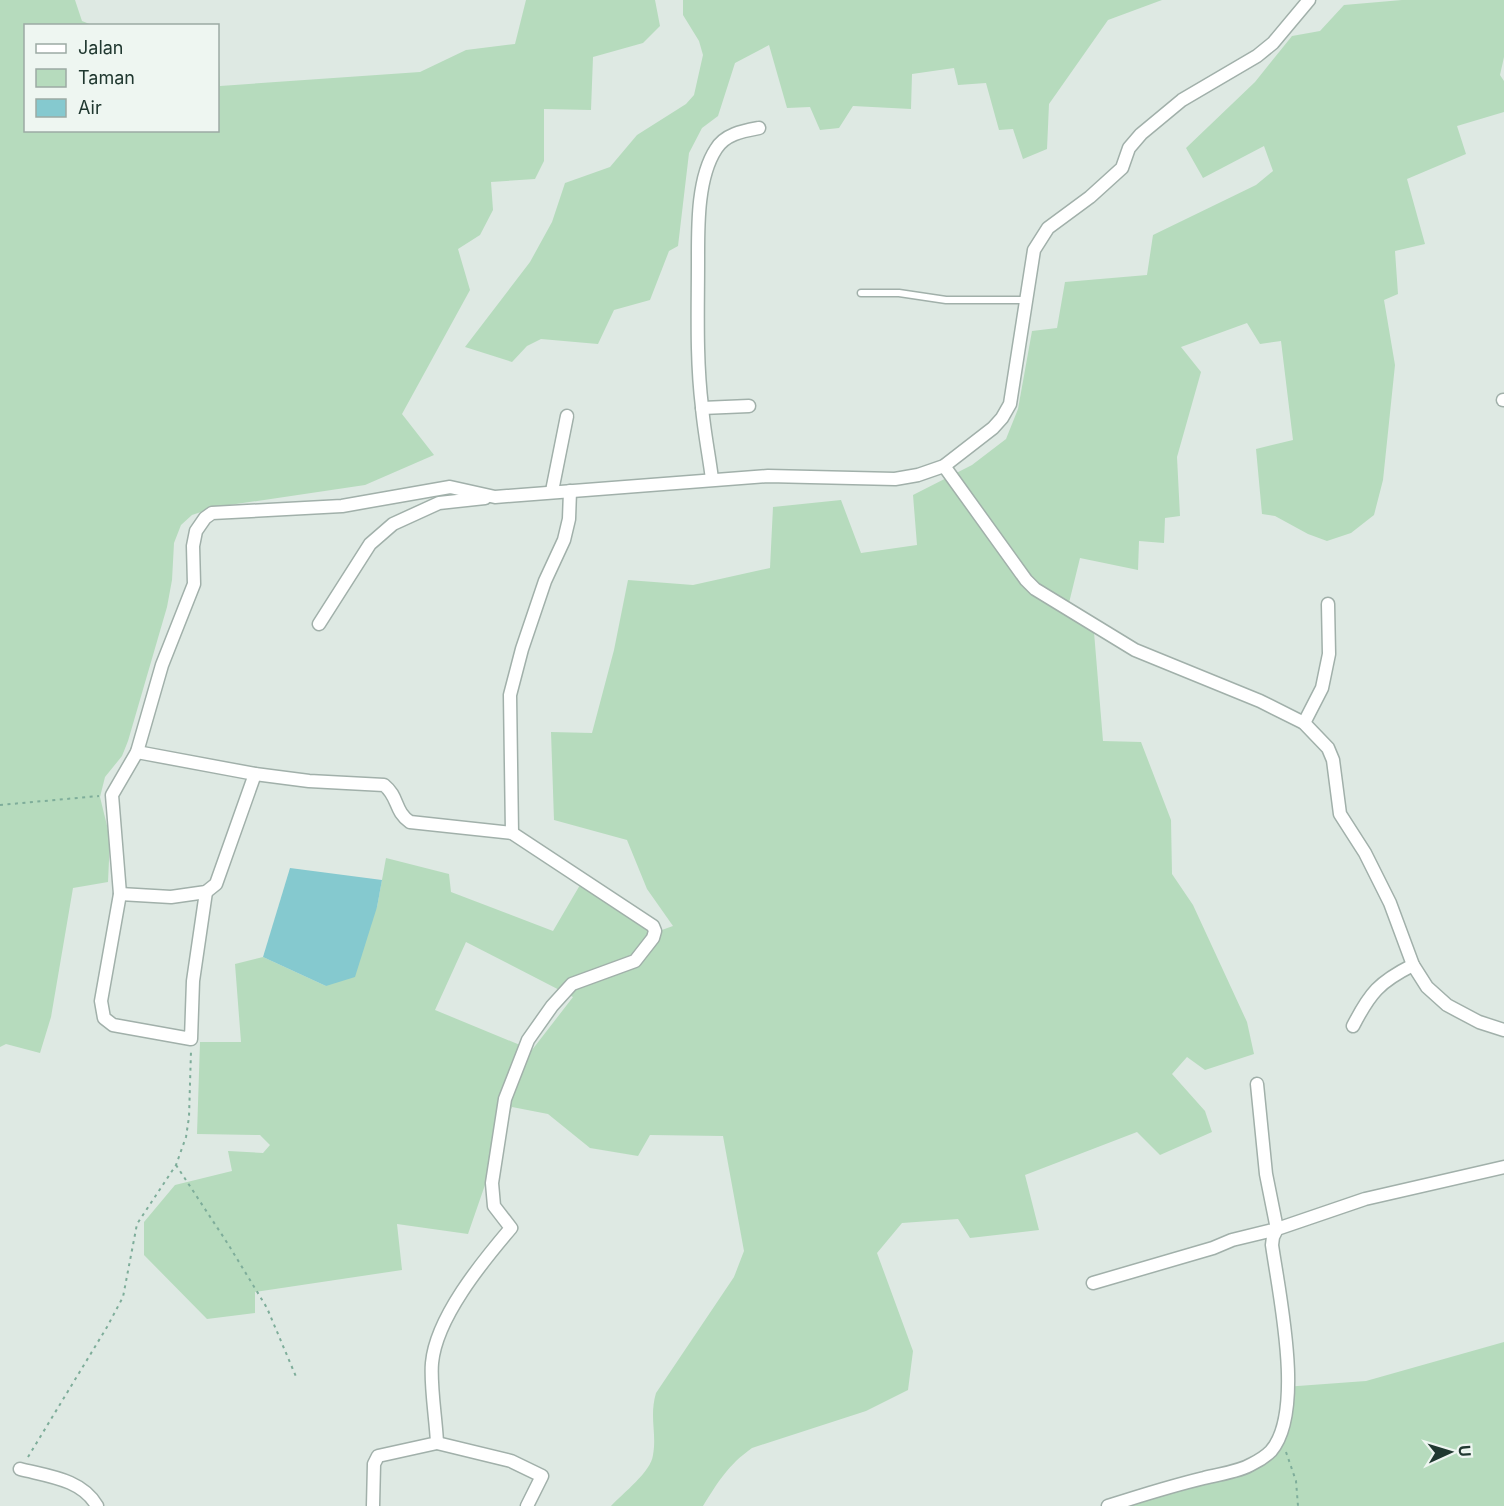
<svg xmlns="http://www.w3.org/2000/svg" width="1504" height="1506" viewBox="0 0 1504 1506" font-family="Inter,sans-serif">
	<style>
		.green { fill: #b6dbbd; fill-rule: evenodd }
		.water { fill: #85c9cf }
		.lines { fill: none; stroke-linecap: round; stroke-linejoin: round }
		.service-casing { stroke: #a1b0aa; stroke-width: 9 }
		.minor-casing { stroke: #a1b0aa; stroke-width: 15 }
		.path { stroke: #7ead9a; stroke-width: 2; stroke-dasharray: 3 4.5; stroke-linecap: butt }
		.service { stroke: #fff; stroke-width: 6 }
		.minor { stroke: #fff; stroke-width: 12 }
	</style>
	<rect width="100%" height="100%" fill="#dee9e3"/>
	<g class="green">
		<polygon points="0,0 75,0 82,21 92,25 26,26 26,130 218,130 218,59 219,59 220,86 420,72 466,50 515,44 526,0 655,0 660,26 643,43 593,57 591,110 544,109 544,161 535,179 491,182 493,210 480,235 458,249 470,290 402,414 434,455 365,485 216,507 192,515 181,525 174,543 172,580 167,607 128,741 122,756 105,777 100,797 110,838 108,882 73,888 51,1017 40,1053 6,1044 0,1047"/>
		<polygon points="683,0 1162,0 1108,20 1049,104 1047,149 1023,159 1013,129 999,130 986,83 958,85 954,68 912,74 911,109 853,106 839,128 820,130 810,107 787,108 769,45 735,63 718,116 702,128 689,153 678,246 669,251 650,300 614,310 598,344 541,339 527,346 512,362 465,347 530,262 552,222 565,183 610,167 637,135 686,104 694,95 703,55 699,41 683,15"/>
		<path d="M1402,0H1504V57L1500,75L1504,81V112L1457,126L1466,154L1407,179L1425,244L1395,251L1398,294L1384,300L1395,365L1383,480L1374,515L1351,533L1327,541L1308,534L1275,516L1262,514L1256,449L1293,440L1281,341L1260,344L1247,323L1181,347L1201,372L1177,457L1180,516L1165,518L1164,543L1139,541L1138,570L1080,558L1067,611L1094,632L1103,741L1141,742L1171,820L1172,874L1193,905L1247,1022L1254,1054L1205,1070L1187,1057L1172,1074L1205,1111L1212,1132L1160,1155L1137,1132L1025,1175L1039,1230L970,1238L958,1219L902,1223L877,1253L913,1351L908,1390L866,1411L752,1448C728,1465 718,1482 703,1506H611C623,1493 651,1472 653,1455C657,1433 649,1417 656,1393L734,1277L744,1251L723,1136L650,1135L638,1156L590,1148L548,1114L512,1107L468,1234L397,1224L402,1270L255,1292V1313L207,1319L144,1255V1222L175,1185L232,1171L228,1151L263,1153L270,1145L260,1135L197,1134L200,1042H241L235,964L263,957L326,986L377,907L386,858L449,874L451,892L553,931L580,885L659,931L673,926L647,889L627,840L554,820L551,732L592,733L614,650L628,580L693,585L770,568L773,507L841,500L861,553L917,545L913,495L972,465L1006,439L1018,409L1032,331L1057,328L1065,282L1147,275L1153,235L1256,185L1273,171L1264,146L1203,178L1186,148L1255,82L1292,36L1320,31L1344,5ZM466,942L573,997L532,1050L435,1010Z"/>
		<polygon points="1504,1342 1504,1506 1106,1506 1238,1473 1274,1445 1284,1387 1366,1381"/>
	</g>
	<polygon class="water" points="290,868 382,880 377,907 355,977 326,986 263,957"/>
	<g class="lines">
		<defs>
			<polyline id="service" points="861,293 899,293 946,300 1027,300"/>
			<g id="minor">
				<polyline points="1503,400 1504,400"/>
				<polyline points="702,408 749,406"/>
				<polyline points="944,466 1026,580 1035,589 1135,650 1260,701 1304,723 1328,748 1333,760 1340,814 1365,853 1390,903 1413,965 1427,987 1447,1005 1479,1022 1504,1030"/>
				<path d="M712,479C709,455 704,431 702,407C696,358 698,309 698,261C698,227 697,178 716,149C725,134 743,131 759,128"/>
				<polyline points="552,491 567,416"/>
				<polyline points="319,624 370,544 393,524 439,503 485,498"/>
				<polyline points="1304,723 1322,688 1329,654 1328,604"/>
				<path d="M137,752L255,774L309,781L384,785C399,797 394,811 410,822L512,833L653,926L655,931L653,938L635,961L572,984L552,1006L528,1040L505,1099L492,1183L494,1206L511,1228C482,1262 436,1318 432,1363C430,1385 436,1419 437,1443L378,1456L374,1464L373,1506"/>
				<polyline points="512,833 510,695 522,649 545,581 564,540 569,519 570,491"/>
				<polyline points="206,892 193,981 191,1039 113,1025 104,1018 101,1001 120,894 112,795 137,752 162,665 194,584 193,546 196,531 205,518 212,513 342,506 450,487 495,497 768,476 895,479 918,475 944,466 993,428 1002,418 1010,404 1034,250 1048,228 1090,197 1122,168 1129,148 1141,134 1182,100 1257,56 1273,43 1309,0"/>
				<polyline points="120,894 171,897 206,892 216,884 255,774"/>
				<path d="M1353,1026C1370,993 1379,982 1413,965"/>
				<polyline points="1093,1283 1213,1248 1232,1240 1277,1229 1266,1174 1257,1084"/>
				<polyline points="437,1443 511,1461 542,1476 527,1506"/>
				<path d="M20,1469C47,1476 82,1479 97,1506"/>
				<path d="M1108,1506C1139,1496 1171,1486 1204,1478C1219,1474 1239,1472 1252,1464C1258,1461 1266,1456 1271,1451C1305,1412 1279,1294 1272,1245L1273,1237L1277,1229L1365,1199L1504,1167"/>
			</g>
		</defs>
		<use href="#service" class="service-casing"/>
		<use href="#minor" class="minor-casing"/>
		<g class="path">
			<polyline points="0,805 99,796"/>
			<polyline points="176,1165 228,1244 267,1308 297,1379"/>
			<polyline points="1286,1452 1296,1481 1298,1506"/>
			<polyline points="28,1457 107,1327 123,1297 137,1224 176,1165 186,1137 189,1117 191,1051"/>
		</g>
		<use href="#service" class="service"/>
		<use href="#minor" class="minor"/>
	</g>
	<rect x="24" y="24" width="195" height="108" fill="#eef6f1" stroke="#9caaa4" stroke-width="1.5"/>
	<rect x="36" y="44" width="30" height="9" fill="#ffffff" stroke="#9caaa4" stroke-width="1.5"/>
	<text x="78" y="54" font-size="18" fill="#203830">Jalan</text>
	<rect x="36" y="69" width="30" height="18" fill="#b6dbbd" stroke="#9caaa4" stroke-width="1.5"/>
	<text x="78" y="84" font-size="18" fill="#203830">Taman</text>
	<rect x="36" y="99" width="30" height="18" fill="#85c9cf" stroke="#9caaa4" stroke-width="1.5"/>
	<text x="78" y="114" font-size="18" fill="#203830">Air</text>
	<g transform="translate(1450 1452) rotate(86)" stroke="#eef6f1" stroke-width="4.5" paint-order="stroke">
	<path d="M0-4.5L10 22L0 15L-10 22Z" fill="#203830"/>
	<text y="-9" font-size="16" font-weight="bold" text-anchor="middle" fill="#203830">U</text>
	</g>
</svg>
